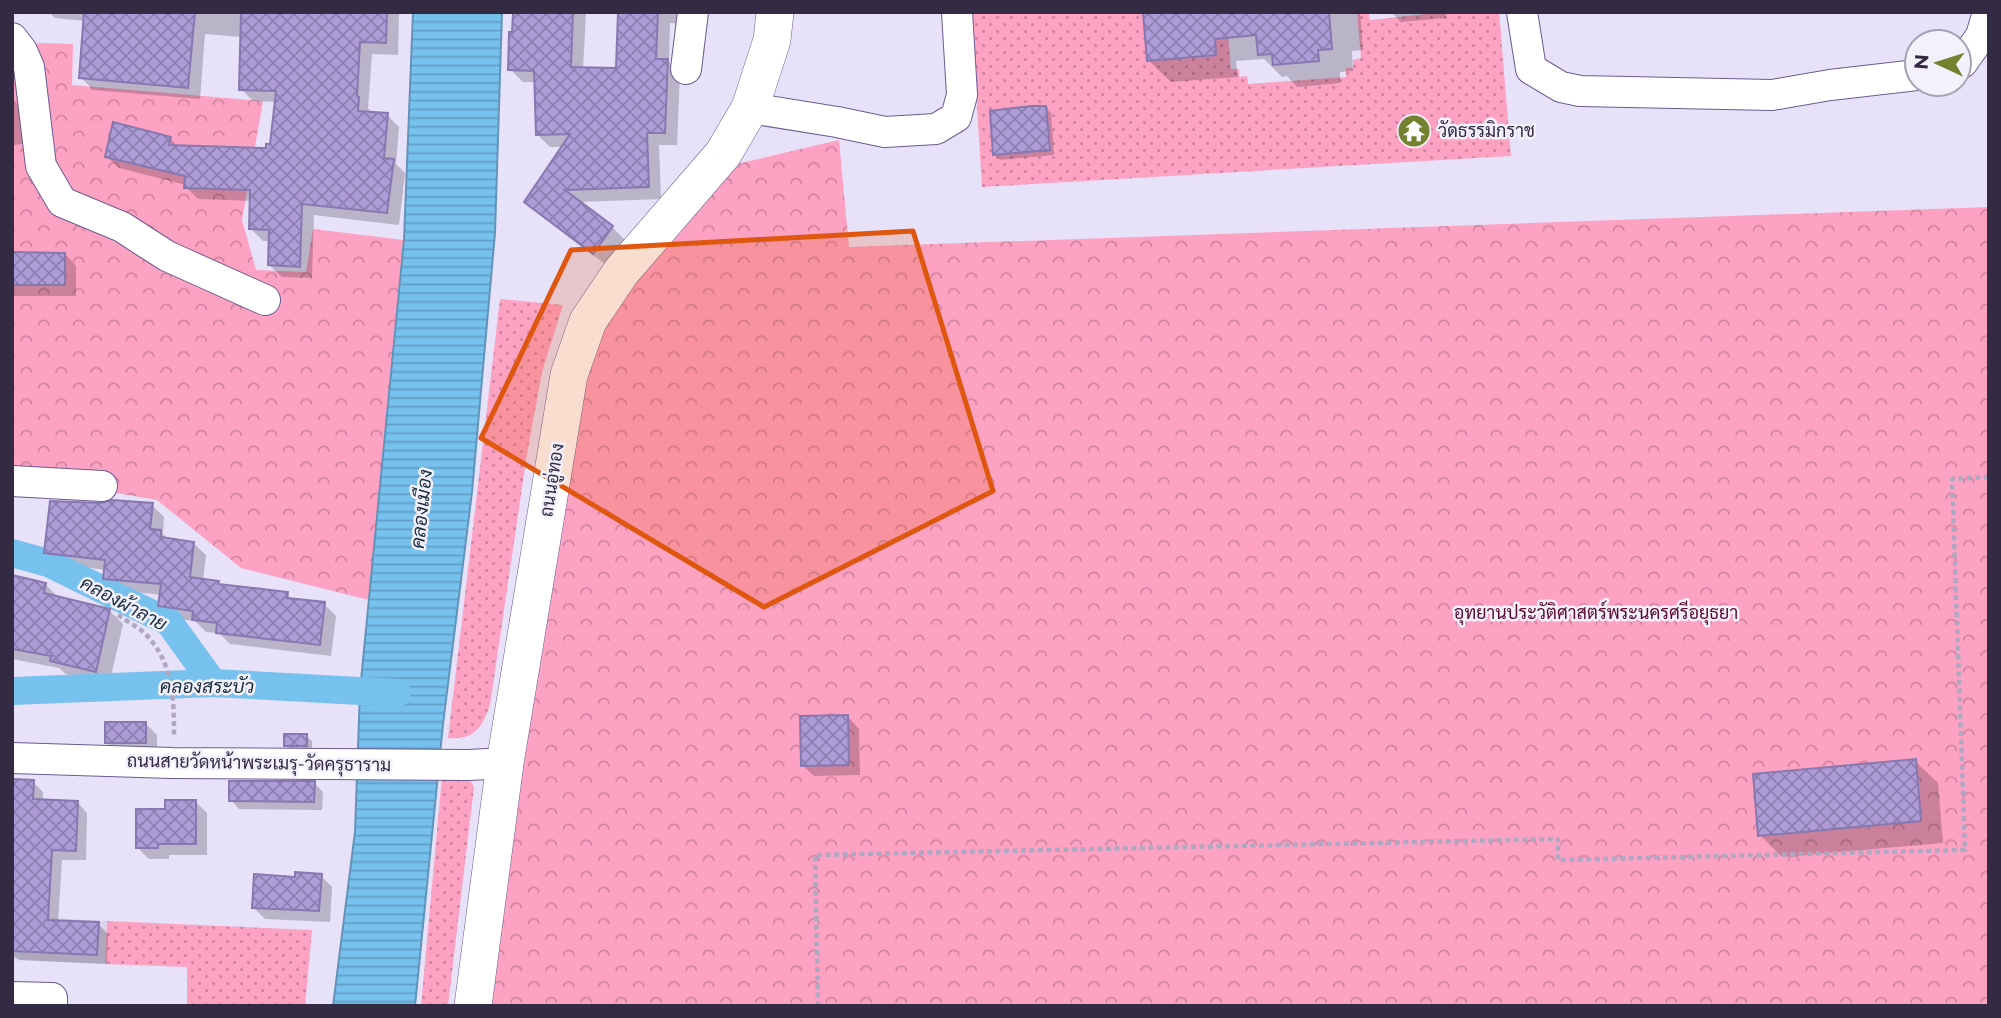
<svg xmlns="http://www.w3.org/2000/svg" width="2001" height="1018" viewBox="0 0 2001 1018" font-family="Montserrat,Sarabun,sans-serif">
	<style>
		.built { fill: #dad3ef }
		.grass { fill: url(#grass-dots) }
		.forest { fill: url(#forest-crowns) }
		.water { fill: url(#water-rules); stroke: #6294bb; stroke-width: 2 }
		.shadow { fill: #0003 }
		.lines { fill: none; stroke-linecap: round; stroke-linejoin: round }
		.canal { stroke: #77c1ee; stroke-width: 28 }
		.building { fill: url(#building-cross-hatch); stroke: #8878b0; stroke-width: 2 }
		.minor-casing { stroke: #6b5b91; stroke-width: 32 }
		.major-casing { stroke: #6b5b91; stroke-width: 38 }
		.path { stroke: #afa8c0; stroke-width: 4.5; stroke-dasharray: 5 3.5; stroke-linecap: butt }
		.minor { stroke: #fff; stroke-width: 30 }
		.major { stroke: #fff; stroke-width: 37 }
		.marked { fill: #df570f; fill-opacity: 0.2; stroke: #df570f; stroke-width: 5; stroke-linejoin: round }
		.labels { text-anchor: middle; stroke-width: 5; stroke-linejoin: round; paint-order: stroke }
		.poi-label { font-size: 18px; fill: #322b43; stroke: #f4f1fd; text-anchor: start }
		.street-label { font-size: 18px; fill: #322b43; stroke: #f4f1fd }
		.park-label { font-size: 18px; fill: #5a0931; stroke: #f4f1fd }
		.water-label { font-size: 19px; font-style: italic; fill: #182f3d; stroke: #f4f1fd }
	</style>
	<defs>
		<pattern id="grass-dots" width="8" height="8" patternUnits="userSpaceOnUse" patternTransform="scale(1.75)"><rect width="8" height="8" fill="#fea2c3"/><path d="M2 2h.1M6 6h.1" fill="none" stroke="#ce84a0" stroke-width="1.8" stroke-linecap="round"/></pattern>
		<pattern id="forest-crowns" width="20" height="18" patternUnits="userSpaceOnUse" patternTransform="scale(1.75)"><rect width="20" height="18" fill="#fea2c3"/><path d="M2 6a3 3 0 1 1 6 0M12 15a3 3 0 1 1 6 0" fill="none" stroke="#ce84a0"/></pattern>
		<pattern id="water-rules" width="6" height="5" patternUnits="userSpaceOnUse" patternTransform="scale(1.75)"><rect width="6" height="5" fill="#77c1ee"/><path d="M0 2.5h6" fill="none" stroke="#629dc2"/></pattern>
		<pattern id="building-cross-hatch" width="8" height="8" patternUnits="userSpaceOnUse" patternTransform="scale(1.75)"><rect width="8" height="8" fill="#ad9cd7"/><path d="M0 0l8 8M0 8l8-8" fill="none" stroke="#8d7fb0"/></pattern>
	</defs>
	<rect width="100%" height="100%" fill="#e8e1fa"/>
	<polygon class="built" points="12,916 107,921 105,964 12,960"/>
	<g class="grass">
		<polygon points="971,12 1226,12 1231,69 1239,69 1239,77 1247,76 1248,84 1346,77 1346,68 1353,68 1353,60 1361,58 1357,12 1369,12 1370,20 1445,12 1499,12 1511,156 982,187"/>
		<path d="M500,299L563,305L542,372L527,454L490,705C482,727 475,740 448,738Z"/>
		<polygon points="442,776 469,778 474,787 448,1006 421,1006"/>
		<polygon points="107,921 312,930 305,1006 187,1006 187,967 105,964"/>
	</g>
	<g class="forest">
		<polygon points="40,43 73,44 72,85 263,101 242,220 256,270 306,272 313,229 404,240 369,600 241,568 157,500 99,490 12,495 12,52"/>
		<polygon points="839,140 849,247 1989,207 1989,1006 487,1006 576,395 613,312 666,240 737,164"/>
	</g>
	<polygon class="water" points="413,12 502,12 495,233 472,492 443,724 415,1006 333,1006 355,832 360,691 404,240"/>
	<g class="shadow">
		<polygon points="49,12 399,12 398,55 372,54 368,108 371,113 387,115 399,127 396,164 405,173 399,225 314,215 312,278 282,277 269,265 270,241 263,241 251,229 252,201 198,199 186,187 186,185 119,168 106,156 170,138 178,147 267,150 272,146 276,102 253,101 241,89 242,37 205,34 200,99 93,90 81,77 85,21 55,18"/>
		<polygon points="515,12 586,12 583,69 618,69 620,12 681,12 681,24 670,23 669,62 680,73 677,145 659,145 661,199 578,202 612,227 625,240 606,265 539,214 527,202 564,147 550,147 538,135 536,82 523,82 510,69"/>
		<polygon points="1145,12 1360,12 1363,50 1352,51 1353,71 1340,72 1340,83 1297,87 1287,76 1282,77 1264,59 1236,61 1238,77 1171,82 1148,60"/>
		<polygon points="1391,12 1446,12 1446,18 1401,22"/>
		<polygon points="12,99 26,111 30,143 14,145 12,143"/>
		<polygon points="1046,108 1051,113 1054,155 1000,160 994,154"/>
		<polygon points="12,254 65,254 76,266 76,296 14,296 12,294"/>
		<polygon points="152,505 164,517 163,534 169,540 193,543 206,555 203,581 218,583 222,587 287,594 293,600 324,604 336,616 331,656 230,644 219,633 206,632 195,621 172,618 160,606 161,595 118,590 105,578 106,570 58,564 46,552"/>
		<polygon points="12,577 45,584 60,599 109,610 123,624 109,685 66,674 59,668 12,659"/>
		<polygon points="848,717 859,729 860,775 814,776 802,765"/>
		<polygon points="146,724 157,735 157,754 118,754 106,742"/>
		<polygon points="306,736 312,741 312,751 291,751 285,746"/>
		<polygon points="1915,761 1938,783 1943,843 1782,857 1760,835"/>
		<polygon points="12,781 33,782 43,792 43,801 77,802 87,813 86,860 62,860 58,922 98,924 108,934 107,964 20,960 12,955"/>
		<polygon points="314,783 323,792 322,810 239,809 231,800"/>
		<polygon points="196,802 207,813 207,855 169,855 169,859 149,859 137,847 167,811"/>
		<polygon points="321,876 332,887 330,922 265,919 253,907"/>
	</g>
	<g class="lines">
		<g class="canal">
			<polyline points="12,553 48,563 169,622 213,683"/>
			<polyline points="12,691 213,683 397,693"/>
		</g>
	</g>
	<g class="building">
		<polygon points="84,12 195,12 188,88 79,78"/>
		<polygon points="241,12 387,12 386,43 360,42 357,96 359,97 358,111 388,113 384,158 394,159 387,213 302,204 300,267 268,265 269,230 249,229 250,190 184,188 185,176 105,157 113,122 171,137 169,145 266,148 266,144 270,144 276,91 239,90"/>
		<polygon points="513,12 573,12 571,67 616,68 618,12 658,12 656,59 668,59 665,133 647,133 649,187 565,190 613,226 593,254 524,202 570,134 536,135 534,71 508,70 509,32 512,32"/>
		<polygon points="1143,12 1329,12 1332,49 1318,50 1319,61 1273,65 1272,54 1258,55 1256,35 1215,39 1216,55 1147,61"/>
		<polygon points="1031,106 1046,106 1050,150 993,155 990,111"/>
		<polygon points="12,252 65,253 65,285 12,285"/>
		<polygon points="112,500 153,503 150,529 161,530 161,537 194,542 190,577 219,581 218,584 288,592 287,598 325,602 320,645 216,633 217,623 192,620 193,611 158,606 161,584 103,579 105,560 44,553 50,501 101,503"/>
		<polygon points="12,575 46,583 44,593 110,609 96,672 50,661 51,656 12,649"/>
		<polygon points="848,715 849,765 801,766 800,716"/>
		<rect x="105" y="722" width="41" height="21"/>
		<rect x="284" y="734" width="23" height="12"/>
		<polygon points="1916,759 1921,821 1758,836 1753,774"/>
		<polygon points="12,779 34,780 33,799 78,801 76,851 52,850 48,920 99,922 97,955 12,951"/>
		<polygon points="229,781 315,781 314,802 229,801"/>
		<polygon points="165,800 196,800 196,844 158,844 158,848 136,848 136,809 165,809"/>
		<polygon points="295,872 322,874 319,911 252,908 254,874 295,877"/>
	</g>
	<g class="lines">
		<defs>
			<g id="minor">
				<polyline points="1522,12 1531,69 1561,87 1580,91 1772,95 1830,85 1917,75"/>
				<polyline points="12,38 22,51 29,67 41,166 62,202 122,227 167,256 265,300"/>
				<polyline points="1959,64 1962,63 1981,36 1988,12"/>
				<polyline points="686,69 693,12"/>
				<polyline points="750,108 837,122 885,132 936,129 956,117 962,95 957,12"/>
				<polyline points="12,481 102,486"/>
				<polyline points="12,758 172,763 469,765 505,763"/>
				<polyline points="12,997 52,998 52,1006"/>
			</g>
			<polyline id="major" points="473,1006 505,763 569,375 588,321 621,272 723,154 750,108 772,40 775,12"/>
		</defs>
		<use href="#minor" class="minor-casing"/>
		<use href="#major" class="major-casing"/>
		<g class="path">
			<path d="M118,615C125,620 134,625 141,630C173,658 174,697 174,736"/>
			<polyline points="818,1006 815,855 1558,839 1558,860 1965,850 1952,479 1989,477"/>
		</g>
		<use href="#minor" class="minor"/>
		<use href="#major" class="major"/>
	</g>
	<path class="marked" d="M913,231L993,491L764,607L481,438L571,250Z"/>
	<defs>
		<symbol id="temple-disc" viewBox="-11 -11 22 22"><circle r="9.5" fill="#74812e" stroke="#f4f1fd"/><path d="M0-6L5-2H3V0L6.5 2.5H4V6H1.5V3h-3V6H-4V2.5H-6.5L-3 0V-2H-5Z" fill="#fff"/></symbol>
	</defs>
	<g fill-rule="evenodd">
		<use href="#temple-disc" x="1395" y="112" width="38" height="38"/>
	</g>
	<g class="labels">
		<g class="poi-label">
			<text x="1438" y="137">วัดธรรมิกราช</text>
		</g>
		<g class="street-label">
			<text transform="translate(552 480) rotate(-81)" y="6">ถนนอู่ทอง</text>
			<text transform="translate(259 763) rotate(1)" y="6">ถนนสายวัดหน้าพระเมรุ-วัดครุธาราม</text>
		</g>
		<g class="park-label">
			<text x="1596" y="619">อุทยานประวัติศาสตร์พระนครศรีอยุธยา</text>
		</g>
		<g class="water-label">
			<text transform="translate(421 509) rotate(-84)" y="7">คลองเมือง</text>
			<text transform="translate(124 603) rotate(28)" y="7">คลองผ้าลาย</text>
			<text x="207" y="693">คลองสระบัว</text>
		</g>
	</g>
	<rect width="2001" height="1018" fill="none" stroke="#322b43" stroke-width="28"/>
	<g transform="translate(1938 63) rotate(274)"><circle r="33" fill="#f4f1fd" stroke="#a6a2b3" stroke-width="2"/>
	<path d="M0-5L12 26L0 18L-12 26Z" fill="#74812e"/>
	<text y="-10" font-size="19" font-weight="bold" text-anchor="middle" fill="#322b43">N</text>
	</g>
</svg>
